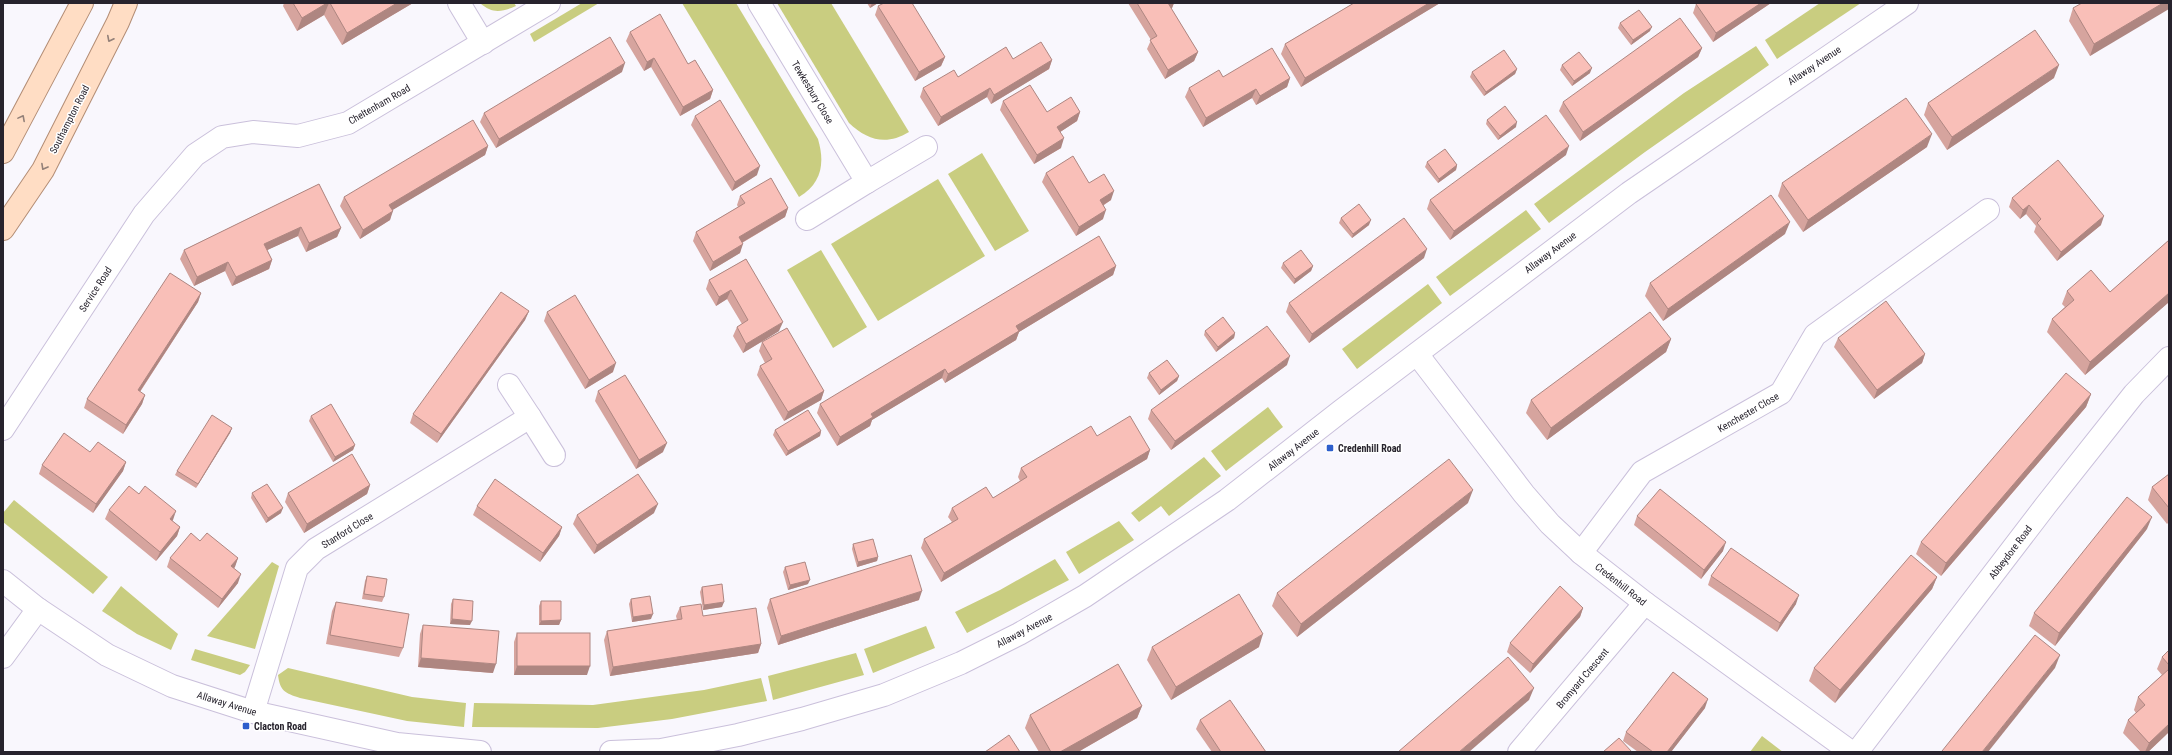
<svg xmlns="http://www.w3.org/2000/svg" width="2172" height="755" viewBox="0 0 2172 755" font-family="'Roboto Condensed',sans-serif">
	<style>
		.green { fill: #c9cd80 }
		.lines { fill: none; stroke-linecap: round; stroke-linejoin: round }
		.minor-casing { stroke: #cac0db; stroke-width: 24 }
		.major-casing { stroke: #b38d75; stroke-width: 24 }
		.minor { stroke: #fff; stroke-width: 22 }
		.major { stroke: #ffddc4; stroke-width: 22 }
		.wall { fill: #d6a49e }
		.shaded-wall { fill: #ae8681 }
		.building { fill: #f9bfb8; stroke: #ae8681 }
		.oneway { stroke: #938078 }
		.poi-dot { fill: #2d5ecc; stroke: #fff; stroke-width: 1.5 }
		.labels { text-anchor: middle; stroke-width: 3; stroke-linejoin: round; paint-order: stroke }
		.street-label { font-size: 10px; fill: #27232d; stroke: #fff }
		.poi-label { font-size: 10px; font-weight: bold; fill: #27232d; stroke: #fff; text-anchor: start }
	</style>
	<rect width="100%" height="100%" fill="#f9f7fd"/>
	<g class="green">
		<path d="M480,3H514L516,6C502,12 492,14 480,3Z"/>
		<polygon points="582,3 599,3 534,42 530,34"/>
		<path d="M682,3H736L818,139C825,163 822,183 799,197Z"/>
		<path d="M777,3H831L909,132C886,146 867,140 849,123Z"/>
		<polygon points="1820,3 1861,3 1777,59 1765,40"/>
		<polygon points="1756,46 1769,65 1645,152 1549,223 1534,204 1684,93"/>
		<polygon points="982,153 1029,231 995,251 948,174"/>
		<polygon points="938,179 985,256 878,321 831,244"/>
		<polygon points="1526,210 1541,229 1450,296 1436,277"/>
		<polygon points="821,250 867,327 833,348 787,270"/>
		<polygon points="1428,284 1442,303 1357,369 1342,349"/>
		<polygon points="1268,407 1283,427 1226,471 1211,451"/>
		<polygon points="1204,457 1221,476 1169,516 1161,506 1139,522 1131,513"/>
		<polygon points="14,500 108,577 93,594 3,522 3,513"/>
		<polygon points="1119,521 1134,540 1079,574 1066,552"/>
		<polygon points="1055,559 1069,580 967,633 955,612 1000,590"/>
		<polygon points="272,562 279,566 255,649 207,636"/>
		<polygon points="121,586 178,634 171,650 137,634 102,611"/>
		<polygon points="926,626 935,648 873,673 864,649"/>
		<polygon points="195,649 250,665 245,672 240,675 191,660"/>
		<polygon points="856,653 864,675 773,700 768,676"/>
		<path d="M288,668L412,697L466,703L464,727L407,721L300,698C285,693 280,691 278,675Z"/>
		<polygon points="761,678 767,701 672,719 598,728 472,727 474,703 593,705 704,690"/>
		<polygon points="1762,736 1783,752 1750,752"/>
	</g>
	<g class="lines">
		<defs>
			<g id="minor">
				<polyline points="459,3 483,43"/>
				<polyline points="759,3 867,182 926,147"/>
				<polyline points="807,219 867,182"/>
				<polyline points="1417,354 1524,494 1550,524 1581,553 1645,603 1851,752"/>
				<polyline points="530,417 554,455"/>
				<polyline points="3,429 144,214 195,155 222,137 253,132 298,136 348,123 549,3"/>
				<polyline points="1581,553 1642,472 1781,393 1815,335 1988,210"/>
				<polyline points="3,581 38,609 107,655 172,686 253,712 397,744 480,752"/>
				<polyline points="3,657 38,609"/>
				<polyline points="253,712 297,568 316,549 530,417 509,385"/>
				<polyline points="611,752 661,750 738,735 802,719 884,695 961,663 1019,634 1085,596 1227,500 1341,411 1629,193 1907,3"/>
				<polyline points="1519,752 1645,603"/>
				<polyline points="1857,752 2046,505 2134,394 2169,358"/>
			</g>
			<g id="major">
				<polyline points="3,152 82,3"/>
				<polyline points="3,229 43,170 118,22 126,3"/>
			</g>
		</defs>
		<use href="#minor" class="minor-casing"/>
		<use href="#major" class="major-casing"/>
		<use href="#minor" class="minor"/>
		<use href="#major" class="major"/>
	</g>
	<g class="wall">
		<polygon points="284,3 413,3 342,45 324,15 297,31 283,6"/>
		<polygon points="867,3 878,3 870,8"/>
		<polygon points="1128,3 1174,3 1172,8 1171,9 1198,52 1194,61 1165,79 1147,49 1151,40"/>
		<polygon points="1354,3 1440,3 1301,87 1281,54 1285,44"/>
		<polygon points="1697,3 1771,3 1713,42 1693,13 1696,4"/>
		<polygon points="2169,3 2090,56 2069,21 2073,8"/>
		<polygon points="878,6 945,57 941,66 915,81 875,15"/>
		<polygon points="1620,23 1650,31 1631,45 1618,28"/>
		<polygon points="630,32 713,90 710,99 680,116 651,67 644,71 626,41"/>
		<polygon points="1702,48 1698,57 1580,141 1559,111 1563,102"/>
		<polygon points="1013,59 1052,60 1049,69 991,104 987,97 938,126 920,97 923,88"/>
		<polygon points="1562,65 1590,73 1572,86 1560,70"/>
		<polygon points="1517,69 1515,74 1484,96 1470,77 1472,72"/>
		<polygon points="622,72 496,148 480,122 484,113"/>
		<polygon points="1223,77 1290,78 1287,87 1256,105 1252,98 1203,127 1185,97 1189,88"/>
		<polygon points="2054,78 1947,150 1924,115 1928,103"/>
		<polygon points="1003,101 1047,112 1080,112 1077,121 1060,132 1061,148 1034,164 1000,110"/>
		<polygon points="695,116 757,175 732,191 691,125"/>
		<polygon points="1487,120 1516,127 1498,140 1486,124"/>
		<polygon points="488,146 485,155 392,210 390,220 360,239 340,206 344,197"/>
		<polygon points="1927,147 1803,232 1778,196 1782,183"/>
		<polygon points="1566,155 1450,240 1427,209 1430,200"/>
		<polygon points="1427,162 1457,165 1456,170 1438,183 1425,167"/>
		<polygon points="1046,173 1089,183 1111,200 1104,205 1103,219 1076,236 1042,182"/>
		<polygon points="319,184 341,228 337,237 306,252 298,236 267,250 272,260 269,269 232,286 225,271 194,286 180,259 184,250"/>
		<polygon points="740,196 788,208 785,217 742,243 740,253 710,271 693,241 696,232 738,207 737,205"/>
		<polygon points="2012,198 2101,225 2057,261 2034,232 2036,226 2026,214 2020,219 2009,207"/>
		<polygon points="1341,218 1369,225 1352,238 1339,223"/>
		<polygon points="1785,234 1663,321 1645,296 1650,283"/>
		<polygon points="2169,240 2169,302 2085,375 2047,332 2052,319 2065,307 2062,304 2067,291 2110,292"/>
		<polygon points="1424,258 1309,343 1286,312 1289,303"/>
		<polygon points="746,259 779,331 743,353 733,336 737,327 742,324 727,299 716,306 706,289 709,280"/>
		<polygon points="1283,263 1313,266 1311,271 1294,284 1281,268"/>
		<polygon points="1116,266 1113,275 1019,332 1016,340 945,383 942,378 872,420 870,426 837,446 817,413 820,404"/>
		<polygon points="201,293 198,302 140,392 145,395 142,404 123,434 84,408 87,399"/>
		<polygon points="529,311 525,320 437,443 410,423 413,414"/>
		<polygon points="547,312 613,372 585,389 544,321"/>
		<polygon points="1205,331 1235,333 1234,338 1216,352 1204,335"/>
		<polygon points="1838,338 1925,354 1922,363 1874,399 1834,347"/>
		<polygon points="1671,339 1666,352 1547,440 1526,413 1531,400"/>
		<polygon points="762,342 824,391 821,400 784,421 757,375 760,366 765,363 759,351"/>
		<polygon points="1287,365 1171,450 1148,419 1151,410"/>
		<polygon points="1149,373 1179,376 1177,381 1159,395 1147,378"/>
		<polygon points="598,391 663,452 636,469 595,401"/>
		<polygon points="2091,394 2086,407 1941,576 1916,554 1921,542"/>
		<polygon points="311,416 355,445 353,450 333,462 309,421"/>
		<polygon points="232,428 230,433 196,488 175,475 177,471"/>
		<polygon points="775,430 821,431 820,436 786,456 773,435"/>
		<polygon points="1097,436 1150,450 1147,459 941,582 921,548 924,539 952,522 948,517 952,508 993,498 1020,481 1018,477 1021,468"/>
		<polygon points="90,452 126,462 123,471 93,513 39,474 42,465"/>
		<polygon points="2169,474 2169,522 2167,524 2148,500 2152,487"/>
		<polygon points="370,485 367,494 304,533 285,502 288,493"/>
		<polygon points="252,493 281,513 266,523 251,498"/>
		<polygon points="139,494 173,520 172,521 180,527 177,536 156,561 105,519 109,510"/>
		<polygon points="1468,503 1297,637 1272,606 1277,593"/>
		<polygon points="477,506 562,527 559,536 540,562 473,515"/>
		<polygon points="654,513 594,554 573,524 577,515"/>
		<polygon points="1637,516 1723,551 1701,579 1634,525"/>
		<polygon points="2147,529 2055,646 2029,626 2034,613"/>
		<polygon points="200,541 238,558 234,568 238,583 218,608 167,567 170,558"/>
		<polygon points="853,544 878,557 877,561 857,567 852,549"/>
		<polygon points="785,567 808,584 788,590 783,572"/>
		<polygon points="367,576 384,597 382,602 362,599 365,581"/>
		<polygon points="1711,576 1796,604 1777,632 1708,585"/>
		<polygon points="1937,577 1932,589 1835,703 1809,681 1814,668"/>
		<polygon points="702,587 722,607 703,610 700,592"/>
		<polygon points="453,599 470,625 450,624 451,604"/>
		<polygon points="631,599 651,619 632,622 629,604"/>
		<polygon points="770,599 919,600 778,645 767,608"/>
		<polygon points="541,601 561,620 559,625 539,625 539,606"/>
		<polygon points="336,602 403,648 399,657 326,644 332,611"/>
		<polygon points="680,607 703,616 761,644 758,653 610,676 604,640 607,631 677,620 676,616"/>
		<polygon points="1583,608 1580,617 1530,673 1507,652 1510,643"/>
		<polygon points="423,625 493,673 418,667 420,634"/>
		<polygon points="517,633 587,675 514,675 514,642"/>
		<polygon points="1152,647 1259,647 1171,700 1147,660"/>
		<polygon points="2169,650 2169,732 2148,752 2141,752 2123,733 2128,720 2136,713 2134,710 2138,697 2162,675 2157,669 2162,657"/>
		<polygon points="1142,706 1137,718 1078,752 1039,752 1025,728 1030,715"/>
		<polygon points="1705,708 1671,752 1638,752 1623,741 1626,732"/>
		<polygon points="1200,720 1266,752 1212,752 1196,729"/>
	</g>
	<g class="shaded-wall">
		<polygon points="327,3 329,3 324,15 297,31 302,18"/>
		<polygon points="397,3 413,3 342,45 347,33"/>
		<polygon points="872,3 878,3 870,8"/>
		<polygon points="1169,3 1174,3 1172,8 1165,12"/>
		<polygon points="1429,3 1440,3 1301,87 1305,78"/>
		<polygon points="1761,3 1771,3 1713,42 1716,33"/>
		<polygon points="2163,3 2169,3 2169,9 2090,56 2094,44"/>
		<polygon points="1652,27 1650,31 1631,45 1633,40"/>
		<polygon points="1702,48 1698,57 1580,141 1583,132"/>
		<polygon points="1198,52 1194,61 1165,79 1168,70"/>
		<polygon points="945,57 941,66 915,81 919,72"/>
		<polygon points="654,58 651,67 644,71 647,62"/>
		<polygon points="1052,60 1049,69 991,104 994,95"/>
		<polygon points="625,63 622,72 496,148 499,139"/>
		<polygon points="2059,65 2054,78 1947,150 1952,137"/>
		<polygon points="1592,68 1590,73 1572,86 1574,81"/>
		<polygon points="1517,69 1515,74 1484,96 1486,92"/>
		<polygon points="1290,78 1287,87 1256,105 1260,96"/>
		<polygon points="990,88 987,97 938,126 941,117"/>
		<polygon points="1256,89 1252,98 1203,127 1206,118"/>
		<polygon points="713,90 710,99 680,116 683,107"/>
		<polygon points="1080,112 1077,121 1054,136 1057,127"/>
		<polygon points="1517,122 1516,127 1498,140 1500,136"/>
		<polygon points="1932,134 1927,147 1803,232 1808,220"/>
		<polygon points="1064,138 1061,148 1034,164 1037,155"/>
		<polygon points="488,146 485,155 386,214 389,205"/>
		<polygon points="1569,146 1566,155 1450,240 1454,231"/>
		<polygon points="1457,165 1456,170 1438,183 1439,179"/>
		<polygon points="760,166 757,175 732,191 735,182"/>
		<polygon points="1114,191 1111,200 1097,209 1100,200"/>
		<polygon points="2029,205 2026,214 2020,219 2023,210"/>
		<polygon points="788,208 785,217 736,246 739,237"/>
		<polygon points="1106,210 1103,219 1076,236 1079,227"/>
		<polygon points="393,211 390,220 360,239 363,230"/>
		<polygon points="2104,216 2101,225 2057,261 2061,252"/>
		<polygon points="1371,220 1369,225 1352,238 1353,234"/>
		<polygon points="1790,222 1785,234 1663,321 1668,309"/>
		<polygon points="301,227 298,236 261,253 264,244"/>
		<polygon points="341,228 337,237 306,252 309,243"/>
		<polygon points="743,244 740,253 710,271 713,262"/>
		<polygon points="1427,249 1424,258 1309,343 1312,334"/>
		<polygon points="272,260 269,269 232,286 236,277"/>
		<polygon points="228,262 225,271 194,286 197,277"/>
		<polygon points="1116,266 1113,275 1019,332 1016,340 945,383 948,374 1016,326"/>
		<polygon points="1313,266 1311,271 1294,284 1295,279"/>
		<polygon points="731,290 727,299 716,306 719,297"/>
		<polygon points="201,293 198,302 135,399 138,390"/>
		<polygon points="2169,293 2169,302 2085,375 2090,362"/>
		<polygon points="529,311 525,320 437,443 441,434"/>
		<polygon points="783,322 779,331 743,353 746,344"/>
		<polygon points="1235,333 1234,338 1216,352 1218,347"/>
		<polygon points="1671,339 1666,352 1547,440 1551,428"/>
		<polygon points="1925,354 1922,363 1874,399 1877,390"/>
		<polygon points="1290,356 1287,365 1171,450 1175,441"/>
		<polygon points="616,363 613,372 585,389 589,380"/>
		<polygon points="945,369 942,378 872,420 870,426 837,446 840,437 871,414"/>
		<polygon points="1179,376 1177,381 1159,395 1161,390"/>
		<polygon points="824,391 821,400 784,421 788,412"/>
		<polygon points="2091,394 2086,407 1941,576 1946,563"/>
		<polygon points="145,395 142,404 123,434 126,425"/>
		<polygon points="232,428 230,433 196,488 198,484"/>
		<polygon points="821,431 820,436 786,456 788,451"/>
		<polygon points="667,443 663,452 636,469 639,460"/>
		<polygon points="355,445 353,450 333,462 335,457"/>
		<polygon points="1150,450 1147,459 941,582 944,573"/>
		<polygon points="126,462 123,471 93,513 96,504"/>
		<polygon points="370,485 367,494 304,533 307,524"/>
		<polygon points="1473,490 1468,503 1297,637 1301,624"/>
		<polygon points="658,504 654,513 594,554 597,545"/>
		<polygon points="283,508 281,513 266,523 268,518"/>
		<polygon points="176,511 173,520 166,528 170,519"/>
		<polygon points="2152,517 2147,529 2055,646 2059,633"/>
		<polygon points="180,527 177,536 156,561 160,552"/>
		<polygon points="562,527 559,536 540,562 543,553"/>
		<polygon points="1726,542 1723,551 1701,579 1704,570"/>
		<polygon points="878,557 877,561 857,567 858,562"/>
		<polygon points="238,558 235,567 228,575 231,566"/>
		<polygon points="241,574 238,583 218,608 222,599"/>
		<polygon points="1937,577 1932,589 1835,703 1840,690"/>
		<polygon points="810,580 808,584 788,590 790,585"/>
		<polygon points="922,591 919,600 778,645 781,636"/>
		<polygon points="1799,595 1796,604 1777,632 1780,623"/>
		<polygon points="724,602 722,607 703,610 704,605"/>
		<polygon points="1583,608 1580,617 1530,673 1533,664"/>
		<polygon points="653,614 651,619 632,622 633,617"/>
		<polygon points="452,619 472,621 470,625 450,624"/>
		<polygon points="561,620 559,625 539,625 541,621"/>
		<polygon points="1263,634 1259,647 1171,700 1176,687"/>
		<polygon points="761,644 758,653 610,676 613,667"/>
		<polygon points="2060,655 2055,668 1988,752 1982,752"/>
		<polygon points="421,658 496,664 493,673 418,667"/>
		<polygon points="517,666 590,666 587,675 514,675"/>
		<polygon points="1534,688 1529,700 1469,752 1459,752"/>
		<polygon points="1708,699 1705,708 1671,752 1667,752"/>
		<polygon points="1142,706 1137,718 1078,752 1060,752"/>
		<polygon points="2169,724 2169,732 2148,752 2145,752 2149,743"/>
	</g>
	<g class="building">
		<polygon points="293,3 327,3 302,18"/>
		<polygon points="330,3 397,3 347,33"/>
		<polygon points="884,3 912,3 945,57 919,72 878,6"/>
		<polygon points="1137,3 1169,3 1168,3 1198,52 1168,70 1150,40 1157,36"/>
		<polygon points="1354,3 1429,3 1305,78 1285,44"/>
		<polygon points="1697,3 1761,3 1716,33 1696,4"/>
		<polygon points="2082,3 2163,3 2094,44 2073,8"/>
		<polygon points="1639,10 1652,27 1633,40 1620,23"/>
		<polygon points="660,14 688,64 695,60 713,90 683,107 654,58 647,62 630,32"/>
		<polygon points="1680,18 1702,48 1583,132 1563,102"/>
		<polygon points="2035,30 2059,65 1952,137 1928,103"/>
		<polygon points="610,37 625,63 499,139 484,113"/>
		<polygon points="1041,42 1052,60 994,95 990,88 941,117 923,88 954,70 958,77 1006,47 1013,59"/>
		<polygon points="1272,48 1290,78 1260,96 1256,89 1206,118 1189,88 1219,70 1223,77"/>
		<polygon points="1504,50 1517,69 1486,92 1472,72"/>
		<polygon points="1579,52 1592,68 1574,81 1562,65"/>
		<polygon points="1030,85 1047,112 1071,97 1080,112 1057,127 1064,138 1037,155 1003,101"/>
		<polygon points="1906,98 1932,134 1808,220 1782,183"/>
		<polygon points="720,100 760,166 735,182 695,116"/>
		<polygon points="1505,106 1517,122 1500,136 1487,120"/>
		<polygon points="1546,115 1569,146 1454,231 1430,200"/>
		<polygon points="473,120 488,146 389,205 393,211 363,230 344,197"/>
		<polygon points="1445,149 1457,165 1439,179 1427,162"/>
		<polygon points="1073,156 1089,183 1104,174 1114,191 1100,200 1106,210 1079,227 1046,173"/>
		<polygon points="2058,160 2104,216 2061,252 2037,223 2041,219 2029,205 2023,210 2012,198"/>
		<polygon points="771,178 788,208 739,237 743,244 713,262 696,232 745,203 740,196"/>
		<polygon points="319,184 341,228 309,243 301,227 264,244 272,260 236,277 228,262 197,277 184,250"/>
		<polygon points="1771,195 1790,222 1668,309 1650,283"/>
		<polygon points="1359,204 1371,220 1353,234 1341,218"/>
		<polygon points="1404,218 1427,249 1312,334 1289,303"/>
		<polygon points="1099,236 1116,266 1016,326 1019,331 948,374 945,369 871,414 873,417 840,437 820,404"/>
		<polygon points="2169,240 2169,293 2090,362 2052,319 2074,300 2067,291 2091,270 2110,292"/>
		<polygon points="1301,250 1313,266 1295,279 1283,263"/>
		<polygon points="746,259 783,322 746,344 737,327 748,320 731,290 719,297 709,280"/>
		<polygon points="170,273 201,293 138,390 145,395 126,425 87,399"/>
		<polygon points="501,292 529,311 441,434 413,414"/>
		<polygon points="575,295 616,363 589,380 547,312"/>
		<polygon points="1886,301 1925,354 1877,390 1838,338"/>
		<polygon points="1650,312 1671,339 1551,428 1531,400"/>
		<polygon points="1223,317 1235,333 1218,347 1205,331"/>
		<polygon points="1267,326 1290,356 1175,441 1151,410"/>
		<polygon points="787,328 824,391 788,412 760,366 772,359 762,342"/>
		<polygon points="1167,360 1179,376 1161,390 1149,373"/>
		<polygon points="2066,373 2091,394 1946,563 1921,542"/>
		<polygon points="625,375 667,443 639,460 598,391"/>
		<polygon points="331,404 355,445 335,457 311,416"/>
		<polygon points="808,410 821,431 788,451 775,430"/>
		<polygon points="212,415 232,428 198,484 177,471"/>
		<polygon points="1130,416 1150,450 944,573 924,539 958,519 952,508 986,487 993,498 1027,477 1021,468 1091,426 1097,436"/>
		<polygon points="64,433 90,452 98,442 126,462 96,504 42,465"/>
		<polygon points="352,454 370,485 307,524 288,493"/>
		<polygon points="1449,459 1473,490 1301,624 1277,593"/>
		<polygon points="638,474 658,504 597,545 577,515"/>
		<polygon points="2169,474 2169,508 2152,487"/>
		<polygon points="495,479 562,527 543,553 477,506"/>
		<polygon points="267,484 283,508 268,518 252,493"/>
		<polygon points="129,486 139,494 145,486 176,511 170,519 180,527 160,552 109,510"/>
		<polygon points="1660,489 1726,542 1704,570 1637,516"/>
		<polygon points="2127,497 2152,517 2059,633 2034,613"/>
		<polygon points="191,533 200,541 207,533 238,558 231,566 241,574 222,599 170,558"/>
		<polygon points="873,539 878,557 858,562 853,544"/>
		<polygon points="1731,548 1799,595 1780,623 1711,576"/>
		<polygon points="911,555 922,591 781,636 770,599"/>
		<polygon points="1911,555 1937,577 1840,690 1814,668"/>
		<polygon points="805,562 810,580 790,585 785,567"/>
		<polygon points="367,576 387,579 384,597 364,594"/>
		<polygon points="722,584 724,602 704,605 702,587"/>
		<polygon points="1560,586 1583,608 1533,664 1510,643"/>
		<polygon points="1239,594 1263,634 1176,687 1152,647"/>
		<polygon points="650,596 653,614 633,617 631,599"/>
		<polygon points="453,599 473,601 472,621 452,619"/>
		<polygon points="541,601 561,601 561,620 541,621"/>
		<polygon points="336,602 409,614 403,648 330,635"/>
		<polygon points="701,604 703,616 756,608 761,644 613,667 607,631 682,619 680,607"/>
		<polygon points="423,625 499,631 496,664 421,658"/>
		<rect x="517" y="633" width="73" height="33"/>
		<polygon points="2035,635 2060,655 1982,752 1944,752 1942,751"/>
		<polygon points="2169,650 2169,665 2162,657"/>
		<polygon points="1508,657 1534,688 1459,752 1398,752"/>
		<polygon points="1118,664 1142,706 1060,752 1051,752 1030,715"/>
		<polygon points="2169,669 2169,724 2149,743 2128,720 2145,705 2138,697"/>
		<polygon points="1673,672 1708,699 1667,752 1653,752 1626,732"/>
		<polygon points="1230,700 1266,752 1221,752 1200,720"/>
		<polygon points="1009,735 1020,752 985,752"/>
		<polygon points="1619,738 1632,752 1603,752"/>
	</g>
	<defs><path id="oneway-chevron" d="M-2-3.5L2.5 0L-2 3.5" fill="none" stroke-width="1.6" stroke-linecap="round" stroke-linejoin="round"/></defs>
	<g class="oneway">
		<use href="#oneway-chevron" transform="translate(110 39) rotate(117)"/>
		<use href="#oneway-chevron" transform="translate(22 118) rotate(-62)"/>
		<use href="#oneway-chevron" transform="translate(44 167) rotate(119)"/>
	</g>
	<g class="poi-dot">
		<rect x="1326" y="444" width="8" height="8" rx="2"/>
		<rect x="242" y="722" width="8" height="8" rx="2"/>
	</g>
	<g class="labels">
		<g class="street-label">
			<text transform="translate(1814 65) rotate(-34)" y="4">Allaway Avenue</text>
			<text transform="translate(813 92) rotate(59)" y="4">Tewkesbury Close</text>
			<text transform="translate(379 104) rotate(-30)" y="4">Cheltenham Road</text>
			<text transform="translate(69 119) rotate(-63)" y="4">Southampton Road</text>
			<text transform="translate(1550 252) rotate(-37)" y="4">Allaway Avenue</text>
			<text transform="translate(95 289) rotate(-57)" y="4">Service Road</text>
			<text transform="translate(1748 412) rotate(-30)" y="4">Kenchester Close</text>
			<text transform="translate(1293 449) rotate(-38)" y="4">Allaway Avenue</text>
			<text transform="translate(347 530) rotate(-32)" y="4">Stanford Close</text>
			<text transform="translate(2010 552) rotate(-53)" y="4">Abbeydore Road</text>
			<text transform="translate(1621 584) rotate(38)" y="4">Credenhill Road</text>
			<text transform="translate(1024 630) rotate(-28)" y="4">Allaway Avenue</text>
			<text transform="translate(1582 678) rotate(-50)" y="4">Bromyard Crescent</text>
			<text transform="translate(227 703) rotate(17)" y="4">Allaway Avenue</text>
		</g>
		<g class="poi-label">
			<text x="1338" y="452">Credenhill Road</text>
			<text x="254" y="730">Clacton Road</text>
		</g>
	</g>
	<rect width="2172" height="755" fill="none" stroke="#27232d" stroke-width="8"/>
</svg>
